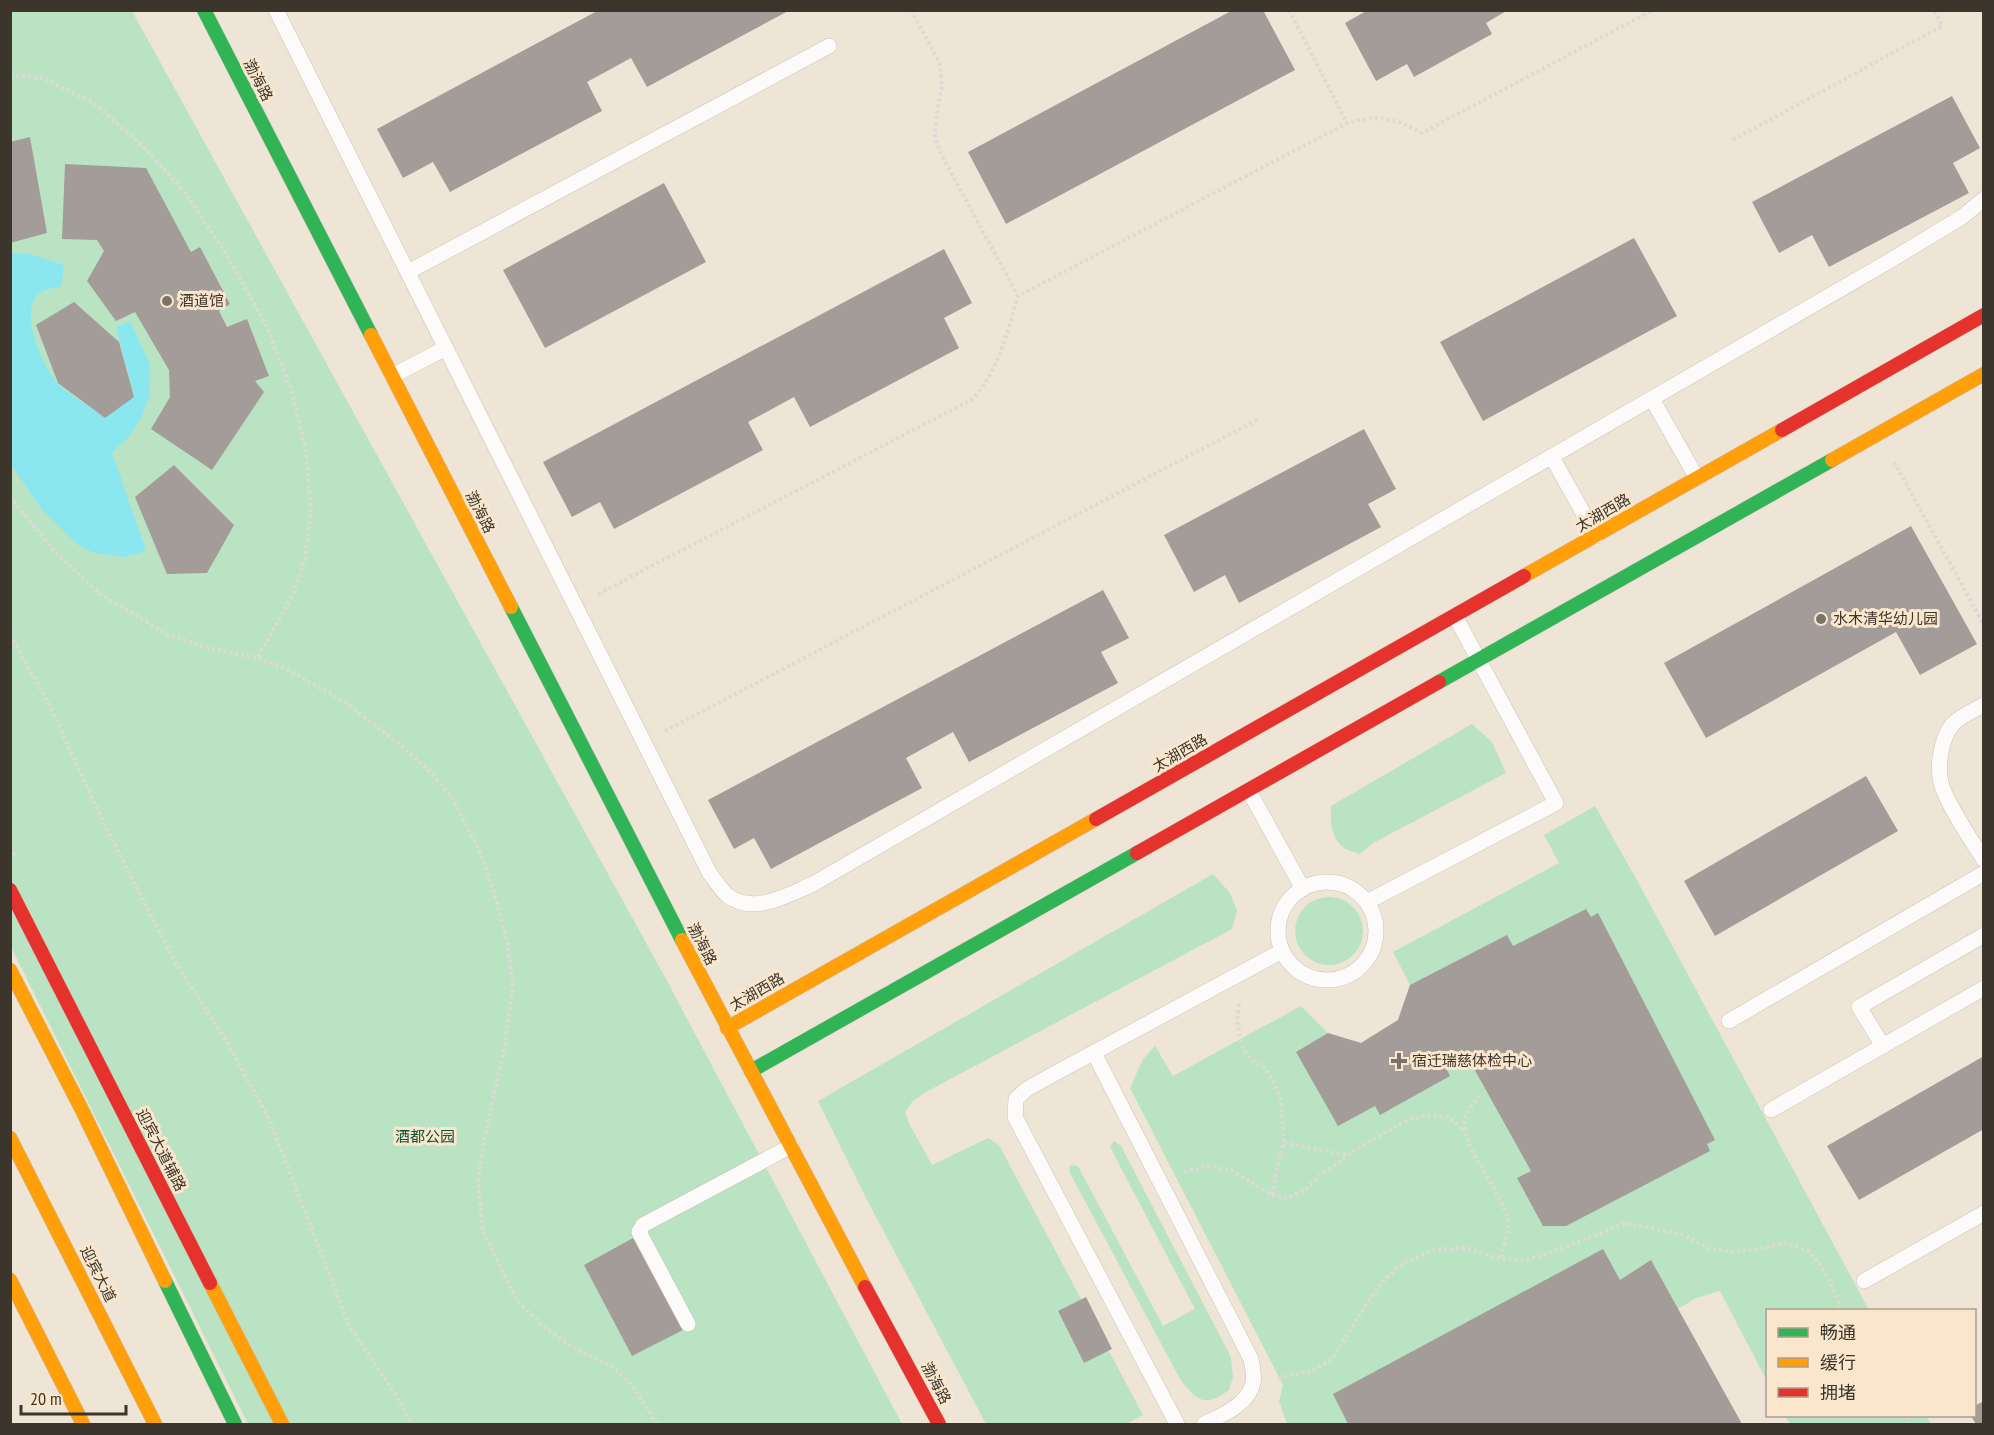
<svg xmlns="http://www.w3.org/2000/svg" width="1994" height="1435" viewBox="0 0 1994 1435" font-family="'PT Sans Narrow','Noto Sans SC',sans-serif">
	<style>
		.green { fill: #b9e3c2 }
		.water { fill: #8ae7f0 }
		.building { fill: #a49c99 }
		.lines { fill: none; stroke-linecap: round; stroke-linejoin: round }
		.lane-casing { stroke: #c9c2b6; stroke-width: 16 }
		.fast-casing { stroke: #c9c2b6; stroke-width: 15 }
		.slow-casing { stroke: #c9c2b6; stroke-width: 15 }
		.jam-casing { stroke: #c9c2b6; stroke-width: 15 }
		.path { stroke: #dddad6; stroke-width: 4; stroke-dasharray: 3 3; stroke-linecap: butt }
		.lane { stroke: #fdfbf9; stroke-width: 15 }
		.fast { stroke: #30b455; stroke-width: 14 }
		.slow { stroke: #ff9f0a; stroke-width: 14 }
		.jam { stroke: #e5322d; stroke-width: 14 }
		.poi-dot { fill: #7b7367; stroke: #f9e6cd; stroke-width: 2 }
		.labels { text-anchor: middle; stroke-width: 6; stroke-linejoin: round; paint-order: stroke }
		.street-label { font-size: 15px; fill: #3c352b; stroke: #f9e6cd }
		.poi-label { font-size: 15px; fill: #3c352b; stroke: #f9e6cd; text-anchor: start }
		.park-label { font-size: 15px; fill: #085634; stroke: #f9e6cd }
	</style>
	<rect width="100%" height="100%" fill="#efe5d7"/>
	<g class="green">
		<polygon points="11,11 132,11 666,979 902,1424 248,1424 11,947"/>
		<path d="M1472,724L1492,742L1506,773L1373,843L1360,854C1355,852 1350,851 1346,849C1331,841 1330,820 1331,806Z"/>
		<polygon points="1595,806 1638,882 1869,1310 1768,1310 1767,1381 1720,1291 1696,1298 1487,1424 1287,1424 1279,1401 1283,1385 1130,1088 1143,1059 1155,1046 1173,1076 1301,1006 1328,1033 1361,1043 1398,1020 1410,985 1393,952 1559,863 1544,835"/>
		<polygon points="1213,874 1230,893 1237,911 1232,929 926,1092 912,1102 905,1113 910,1125 932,1165 988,1138 999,1145 1143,1415 1126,1424 986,1424 866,1198 818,1101"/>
		<circle cx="1329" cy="931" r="34"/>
		<path d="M1114,1141L1121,1146L1231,1357L1233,1377L1229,1390C1204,1408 1197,1401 1180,1379L1070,1173V1165L1078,1166L1163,1326L1195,1309L1110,1147Z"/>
		<polygon points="1785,1416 1926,1416 1931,1424 1790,1424"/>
	</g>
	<path class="water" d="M27,253L64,265L61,287C52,288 42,289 36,297C21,317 42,366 57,382C70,396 90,406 105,418L134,396L116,327L130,321L149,362L150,395L142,416L129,437L112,452L146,551L124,557L94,553L78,545L44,512L11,465V254Z"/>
	<g class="building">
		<polygon points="599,10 790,10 647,87 631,58 587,82 602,111 450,192 433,162 403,178 377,129"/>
		<polygon points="1233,10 1263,10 1295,70 1006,224 968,152"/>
		<polygon points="1368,10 1508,10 1486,23 1492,34 1414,77 1407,64 1376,81 1345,23"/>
		<polygon points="1952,96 1980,148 1953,163 1969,193 1829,267 1812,235 1779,253 1752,202"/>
		<polygon points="30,137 47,233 10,243 10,142"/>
		<polygon points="65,164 146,168 191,252 200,247 230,304 219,311 227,327 247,319 269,376 255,381 264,392 212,470 151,429 170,397 169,370 135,312 116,321 87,281 104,251 97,240 62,239"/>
		<polygon points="664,183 706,262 545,348 503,270"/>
		<polygon points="1634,238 1677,316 1483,421 1440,342"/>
		<polygon points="944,249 972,303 944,318 959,348 810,427 794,397 748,422 763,450 614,529 600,502 572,517 543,462"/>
		<polygon points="74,302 119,342 134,397 105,418 58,383 36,325"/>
		<polygon points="1364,429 1396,489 1368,504 1381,527 1239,603 1225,575 1194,592 1164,535"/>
		<polygon points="174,465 234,525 207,573 167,574 135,497"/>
		<polygon points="1911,526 1977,644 1920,675 1896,632 1706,738 1664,663"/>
		<polygon points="1103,590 1129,638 1101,652 1118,683 969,762 953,732 906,758 922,788 771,869 754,838 734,849 708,800"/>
		<polygon points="1866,776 1898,831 1715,936 1684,881"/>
		<polygon points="1586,909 1591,917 1598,913 1715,1140 1707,1144 1710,1151 1566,1226 1543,1226 1517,1178 1531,1171 1467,1056 1446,1068 1450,1076 1380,1115 1375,1106 1338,1126 1296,1052 1328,1033 1361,1043 1398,1020 1410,985 1507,935 1513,946"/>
		<polygon points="1984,1056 1984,1129 1859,1200 1827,1146"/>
		<polygon points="633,1238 683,1330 632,1356 584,1265"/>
		<polygon points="1603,1249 1620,1280 1651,1260 1742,1424 1348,1424 1333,1394"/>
		<polygon points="1086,1297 1112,1349 1084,1363 1058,1311"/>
		<polygon points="1984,1401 1984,1424 1976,1424 1971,1416 1974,1416 1974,1406"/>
	</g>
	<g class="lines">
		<defs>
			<g id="lane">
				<path d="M276,10L710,874C715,880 721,890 728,896C755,915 787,895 813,884L1891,260L1962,217L1984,199"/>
				<polyline points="408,272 829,46"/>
				<polyline points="392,376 446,348"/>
				<polyline points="1652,399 1697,478"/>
				<polyline points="1552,457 1596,536"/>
				<path d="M1984,705C1974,710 1960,716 1952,725C1941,739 1937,765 1941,783C1946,803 1972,841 1984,860"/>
				<polyline points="1249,791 1303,889"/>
				<circle cx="1327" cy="931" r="49"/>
				<polyline points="1367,902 1556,803 1455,616"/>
				<polyline points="1729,1021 1984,873"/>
				<polyline points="1883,1046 1859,1007 1984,935"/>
				<path d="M1094,1053L1251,1359C1252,1366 1255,1376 1253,1383C1248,1405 1222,1415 1204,1424"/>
				<polyline points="1771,1110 1984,988"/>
				<polyline points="1864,1281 1984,1213"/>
				<polyline points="688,1324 639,1232 643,1225 791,1146"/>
				<polyline points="1177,1424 1015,1117 1016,1099 1027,1089 1052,1075 1282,951"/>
			</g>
			<g id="fast">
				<polyline points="204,10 371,335"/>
				<polyline points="511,607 682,940"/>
				<polyline points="1439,682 1832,460"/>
				<polyline points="751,1071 1137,853"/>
				<polyline points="165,1281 235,1424"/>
			</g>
			<g id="slow">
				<polyline points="371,335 511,607"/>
				<polyline points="1832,460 1984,374"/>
				<polyline points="1524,576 1782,430"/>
				<polyline points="682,940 865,1287"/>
				<polyline points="10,970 81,1108 165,1281"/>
				<polyline points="727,1028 1096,819"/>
				<polyline points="10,1138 155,1424"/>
				<polyline points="10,1280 83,1424"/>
				<polyline points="210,1283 282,1424"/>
			</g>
			<g id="jam">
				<polyline points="1782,430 1984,315"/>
				<polyline points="1096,819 1524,576"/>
				<polyline points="1137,853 1439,682"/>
				<polyline points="10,890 210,1283"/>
				<polyline points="865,1287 939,1424"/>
			</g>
		</defs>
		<use href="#lane" class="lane-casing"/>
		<use href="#fast" class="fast-casing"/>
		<use href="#slow" class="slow-casing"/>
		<use href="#jam" class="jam-casing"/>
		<g class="path">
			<polyline points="911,10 939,62 942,85 937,112 935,137 941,154 1018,296"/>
			<polyline points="1289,10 1347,123"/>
			<polyline points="10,75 43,78 94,103 148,151 186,194 230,260 267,327 291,389 306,450 311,512 305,559 293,595 257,658"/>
			<polyline points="1733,140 1942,26 1934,10"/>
			<polyline points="1894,462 1984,625"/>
			<polyline points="10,497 56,553 100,594 168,635 209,648 257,658 284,668 342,700 403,747 430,772 453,799 481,854 497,902 507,942 513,984 504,1050 484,1139 478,1180 483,1232 517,1301 545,1328 579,1351 613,1367 635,1389 657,1424"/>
			<path d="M598,594L973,399C999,370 1007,332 1018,296L1347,123C1378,114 1394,118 1422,133L1653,10"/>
			<polyline points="10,635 48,702 106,828 175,962 226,1040 269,1119 349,1325 397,1397 411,1424"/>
			<polyline points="665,731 1259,419"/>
			<polyline points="10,847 16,857"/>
			<polyline points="1239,1004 1237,1020 1243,1049 1253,1061 1264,1068 1273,1080 1281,1101 1284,1143 1278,1163 1272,1195"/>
			<path d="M1480,1096C1476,1102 1469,1108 1466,1115C1455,1142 1501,1189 1507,1217C1510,1229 1503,1247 1501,1259"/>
			<polyline points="1284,1143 1348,1155"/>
			<polyline points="1184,1172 1209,1166 1232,1171 1272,1195 1287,1198 1305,1190 1323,1173 1363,1145 1406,1121 1429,1115 1448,1117 1464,1130"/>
			<polyline points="1278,1378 1311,1371 1332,1359 1369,1300 1385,1279 1403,1263 1437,1249 1466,1248 1501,1259 1526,1260 1558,1250 1626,1223 1682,1234 1708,1248 1732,1252 1760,1249 1783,1243 1807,1250 1820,1264 1829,1280 1838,1300 1840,1310"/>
			<polyline points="1907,1416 1909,1424"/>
		</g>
		<use href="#lane" class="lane"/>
		<use href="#fast" class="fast"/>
		<use href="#slow" class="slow"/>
		<use href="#jam" class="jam"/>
	</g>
	<g class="poi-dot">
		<circle cx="167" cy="301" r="6"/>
		<circle cx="1821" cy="619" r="6"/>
		<path d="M1396 1052h6v6h6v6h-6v6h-6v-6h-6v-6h6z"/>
	</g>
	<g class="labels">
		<g class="street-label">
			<text transform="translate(258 80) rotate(63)" y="5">渤海路</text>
			<text transform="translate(480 512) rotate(63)" y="5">渤海路</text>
			<text transform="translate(1603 513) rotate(-30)" y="5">太湖西路</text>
			<text transform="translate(1180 753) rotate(-30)" y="5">太湖西路</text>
			<text transform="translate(702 944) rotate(63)" y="5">渤海路</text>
			<text transform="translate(757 992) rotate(-30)" y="5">太湖西路</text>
			<text transform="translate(161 1150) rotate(63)" y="5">迎宾大道辅路</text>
			<text transform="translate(98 1274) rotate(63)" y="5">迎宾大道</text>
			<text transform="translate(936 1383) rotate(62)" y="5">渤海路</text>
		</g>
		<g class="poi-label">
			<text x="179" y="306">酒道馆</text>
			<text x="1833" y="624">水木清华幼儿园</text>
			<text x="1412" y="1066">宿迁瑞慈体检中心</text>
		</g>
		<g class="park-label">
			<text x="425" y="1142">酒都公园</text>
		</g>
	</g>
	<rect width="1994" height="1435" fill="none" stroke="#3c352b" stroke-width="24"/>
	<rect x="1766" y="1309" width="210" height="108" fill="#f9e6cd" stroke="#ad9f8c" stroke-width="1.5"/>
	<rect x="1778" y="1328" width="30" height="9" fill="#30b455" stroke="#ad9f8c" stroke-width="1.5"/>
	<text x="1820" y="1339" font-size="18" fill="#3c352b">畅通</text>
	<rect x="1778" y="1358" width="30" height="9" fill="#ff9f0a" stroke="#ad9f8c" stroke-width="1.5"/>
	<text x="1820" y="1369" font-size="18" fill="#3c352b">缓行</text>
	<rect x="1778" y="1388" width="30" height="9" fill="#e5322d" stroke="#ad9f8c" stroke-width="1.5"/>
	<text x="1820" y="1399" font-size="18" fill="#3c352b">拥堵</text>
	<path d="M21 1405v9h105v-9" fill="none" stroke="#3c352b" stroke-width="3"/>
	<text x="30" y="1405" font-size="18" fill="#3c352b" stroke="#f9e6cd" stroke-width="4.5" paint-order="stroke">20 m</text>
</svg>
